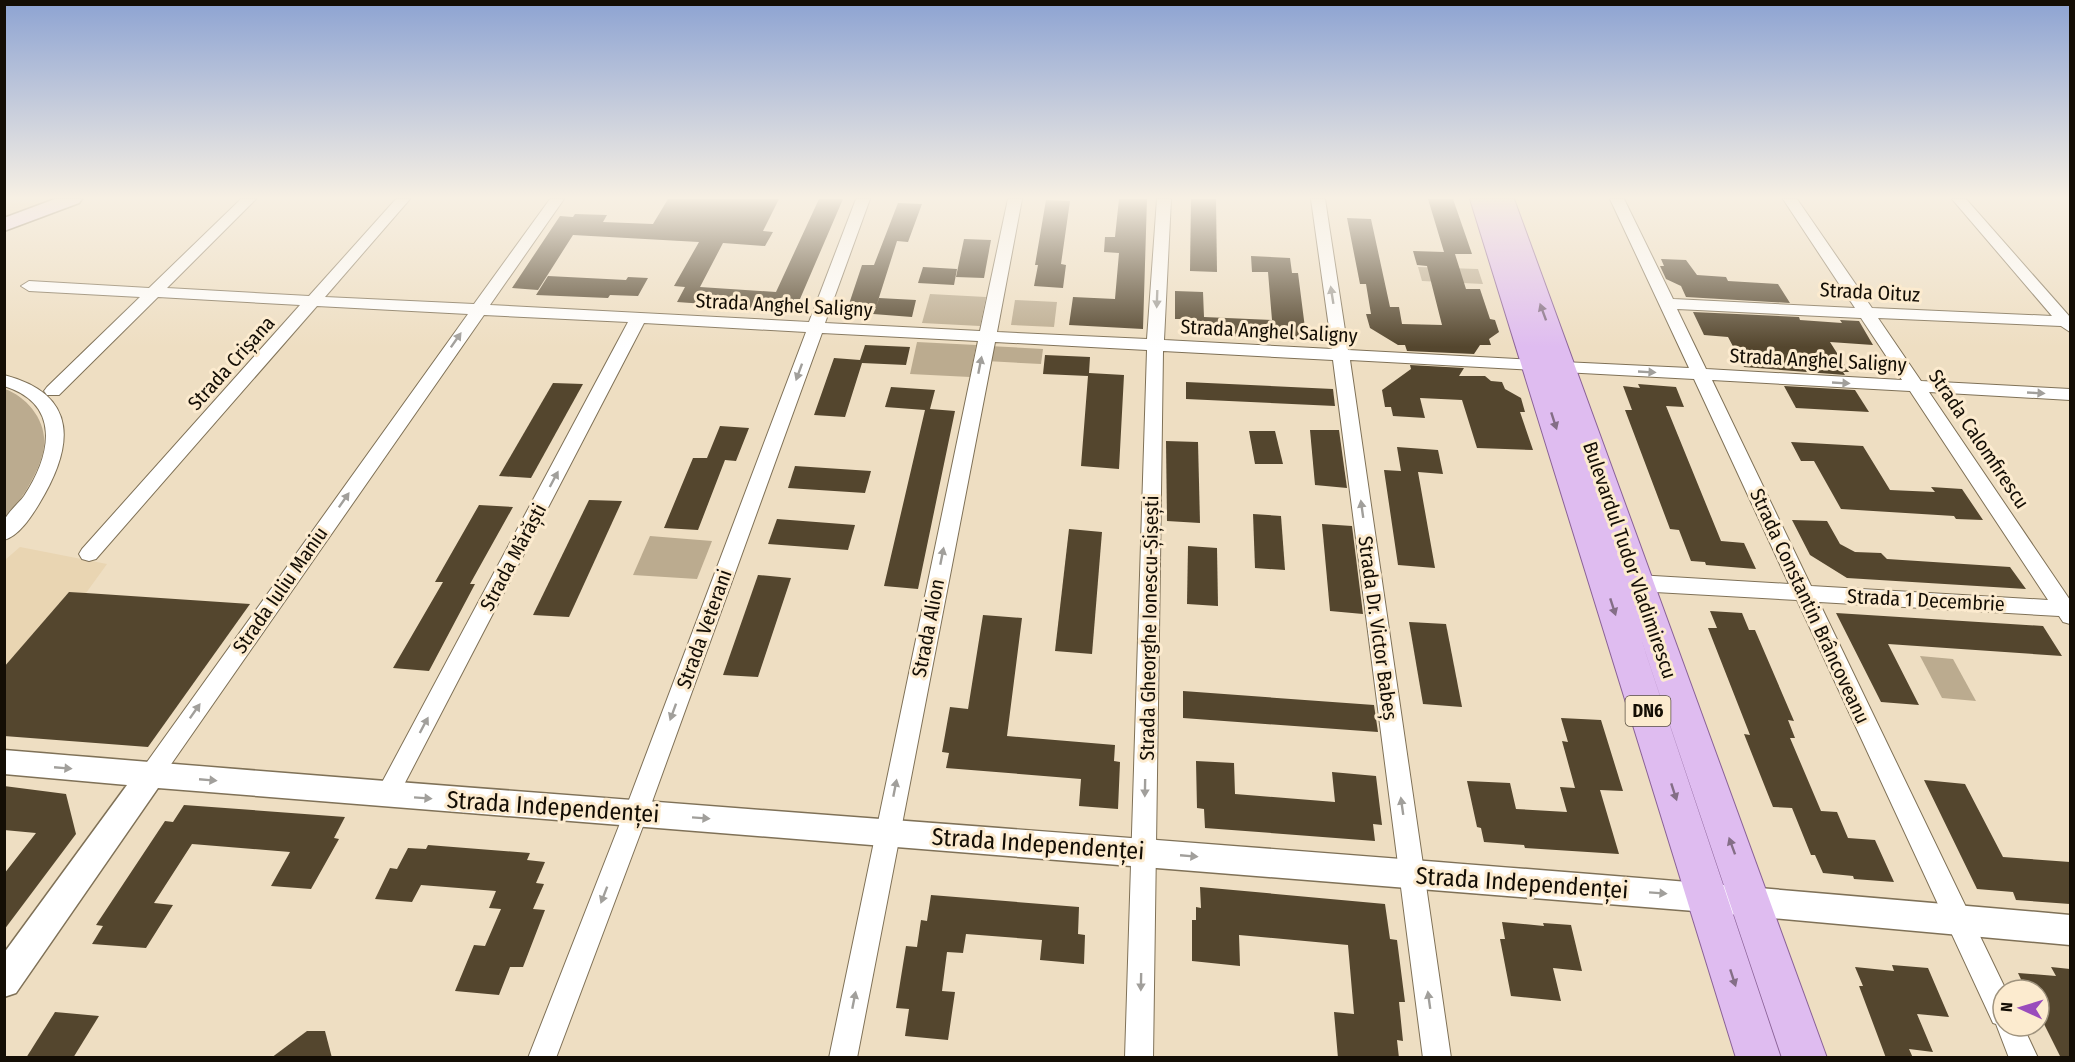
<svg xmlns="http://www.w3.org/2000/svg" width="2075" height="1062" viewBox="0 0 2075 1062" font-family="'Fira Sans Condensed',sans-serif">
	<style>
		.built { fill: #e9d5b2 }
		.green { fill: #bbab8f }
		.building { fill: #54462e }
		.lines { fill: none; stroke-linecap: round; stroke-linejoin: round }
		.minor-casing { stroke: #7f7157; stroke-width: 2 }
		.tertiary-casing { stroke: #7f7157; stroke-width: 3 }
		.secondary-casing { stroke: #7f7157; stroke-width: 3 }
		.primary-casing { stroke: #8a6297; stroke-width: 2 }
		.minor { fill: #fff; fill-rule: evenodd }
		.tertiary { fill: #fff; fill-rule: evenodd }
		.secondary { fill: #efddf8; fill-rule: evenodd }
		.primary { fill: #dfbcf0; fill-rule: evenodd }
		.oneway { fill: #a19f9b }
		.oneway2 { fill: #846e86 }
		.labels { text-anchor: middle; stroke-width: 6; stroke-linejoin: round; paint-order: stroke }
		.shield { fill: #fcebcf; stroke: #5a5042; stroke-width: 1.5 }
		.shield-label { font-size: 18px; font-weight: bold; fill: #140e05 }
		.street-label { font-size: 20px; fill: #140e05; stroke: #fcebcf }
		.near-street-label { font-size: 24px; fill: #140e05; stroke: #fcebcf }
	</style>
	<rect width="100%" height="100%" fill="#eedec2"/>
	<g class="built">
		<polygon points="5,199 68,199 5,217"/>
		<polygon points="20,547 107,564 86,593 69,592 5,667 5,560"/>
	</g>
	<g class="green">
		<polygon points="1418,267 1478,269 1483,284 1422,281"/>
		<polygon points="930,294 986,297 980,326 922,323"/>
		<polygon points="1015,300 1057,302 1054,327 1011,325"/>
		<polygon points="917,342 976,345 970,377 910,374"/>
		<polygon points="989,346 1043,349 1041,364 986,361"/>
		<path d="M5,389C27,397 47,421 44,446C42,468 20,503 5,519Z"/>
		<polygon points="650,536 712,541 697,579 633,575"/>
		<polygon points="1920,656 1953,659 1976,701 1942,698"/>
	</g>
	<g class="building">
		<polygon points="668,199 779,199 763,231 773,232 765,246 723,243 700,287 776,292 819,199 843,199 800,299 794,299 789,310 704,307 705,304 677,302 685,287 674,286 699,242 573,235 538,290 512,288 560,216 573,217 575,214 607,215 603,222 653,224"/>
		<polygon points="1119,199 1147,199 1143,329 1069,325 1073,297 1115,299 1119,253 1104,252 1105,237 1115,237"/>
		<polygon points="1191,199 1216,199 1217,272 1190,271"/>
		<polygon points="1428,199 1453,199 1472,254 1455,254 1466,289 1480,289 1490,319 1495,320 1499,332 1489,339 1491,345 1480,345 1474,354 1407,351 1405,345 1398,345 1370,328 1366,314 1371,314 1366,284 1360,284 1347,218 1371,219 1390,307 1399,307 1402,324 1442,325 1427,266 1417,265 1413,251 1444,252"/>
		<polygon points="1046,200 1070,201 1061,264 1066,265 1063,288 1034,286 1038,265 1035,265"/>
		<polygon points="898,203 922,204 908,242 897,241 876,307 879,298 916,300 912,317 873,314 876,308 848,307 862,265 874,265"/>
		<polygon points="964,239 991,240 984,278 956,277"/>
		<polygon points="1251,256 1290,258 1292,273 1298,273 1305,328 1299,328 1300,340 1181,334 1181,319 1175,319 1175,291 1203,292 1204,317 1272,320 1268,272 1252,272"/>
		<polygon points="1661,259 1686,260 1697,275 1726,277 1728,281 1778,284 1790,303 1686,297 1681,286 1666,279 1660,266 1664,266"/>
		<polygon points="923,267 957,269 954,285 918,283"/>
		<polygon points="548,276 626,280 628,277 648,278 638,296 610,295 608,298 536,295"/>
		<polygon points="1693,312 1799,317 1800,320 1842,323 1840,320 1859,321 1873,345 1830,342 1849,372 1843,372 1845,375 1744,367 1728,337 1704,335"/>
		<polygon points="865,345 910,347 906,365 862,363 845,417 814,415 834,358 860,360"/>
		<polygon points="1045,355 1090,357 1089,373 1124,375 1119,469 1081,466 1088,376 1043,374"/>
		<polygon points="1410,365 1464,368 1459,376 1485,376 1491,381 1502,382 1505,389 1521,398 1525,412 1520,412 1533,450 1477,448 1462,400 1420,398 1425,418 1393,416 1391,407 1385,407 1382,390 1411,369"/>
		<polygon points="1186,382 1333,389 1335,406 1186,399"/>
		<polygon points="553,383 583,384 531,478 499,476"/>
		<polygon points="1638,384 1676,387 1684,407 1666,406 1721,541 1744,543 1756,569 1706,565 1705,562 1691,561 1679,530 1670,529 1625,410 1632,410 1623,386 1640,388"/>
		<polygon points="1784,386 1855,390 1869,412 1796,408"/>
		<polygon points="891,387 935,390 930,409 955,411 918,589 884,586 925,410 885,407"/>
		<polygon points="720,426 749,428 736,461 725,460 698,530 664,528 693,458 707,458"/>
		<polygon points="1310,430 1339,430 1347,488 1315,485"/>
		<polygon points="1249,431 1275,431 1283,464 1255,464"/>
		<polygon points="1166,441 1198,442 1200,523 1167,521"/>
		<polygon points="1791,442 1863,446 1890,490 1935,492 1931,487 1962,489 1983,520 1956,519 1954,516 1841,509 1814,461 1801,461"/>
		<polygon points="1397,447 1438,450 1443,474 1418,472 1435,568 1398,565 1384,470 1401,471"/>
		<polygon points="795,466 871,471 865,493 788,488"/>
		<polygon points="589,500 622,501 569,617 533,615"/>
		<polygon points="479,505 513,507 470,584 475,584 429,671 393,668 443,582 435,582"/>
		<polygon points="1253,514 1281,516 1285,570 1255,568"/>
		<polygon points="777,519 855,525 848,550 768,544"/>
		<polygon points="1792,520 1827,521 1840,544 1855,552 1881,553 1887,559 2010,567 2026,589 1847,578 1810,555"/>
		<polygon points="1322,524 1352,526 1363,614 1330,611"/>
		<polygon points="1069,529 1102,532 1092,654 1055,651"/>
		<polygon points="1188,546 1217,548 1218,606 1187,604"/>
		<polygon points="758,575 791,578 758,677 723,675"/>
		<polygon points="69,592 86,593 250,604 148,747 4,736 4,667"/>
		<polygon points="1710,611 1742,613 1749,630 1755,630 1794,721 1788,720 1795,738 1790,738 1821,811 1837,812 1848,838 1875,840 1894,882 1854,879 1853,876 1823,873 1815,855 1811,855 1792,808 1773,807 1744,734 1750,735 1708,628 1717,628"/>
		<polygon points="1836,613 2043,626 2062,656 1888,644 1919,705 1881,702"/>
		<polygon points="983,615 1022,618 1007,736 1115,745 1114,761 1120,762 1118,809 1079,806 1081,779 946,768 949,753 942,752 950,707 968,709"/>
		<polygon points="1409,622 1446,624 1462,707 1423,704"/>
		<polygon points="1183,691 1374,705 1378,732 1183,718"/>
		<polygon points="1561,718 1601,720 1623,791 1600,790 1619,854 1525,848 1524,845 1484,842 1481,828 1477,827 1467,781 1510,783 1516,809 1567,812 1560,787 1575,788 1562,741 1568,742"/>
		<polygon points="1196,761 1234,763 1235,794 1335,802 1332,772 1376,776 1382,825 1373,824 1375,841 1205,828 1204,809 1197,808"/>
		<polygon points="1924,780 1965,784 2003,857 2070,862 2070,904 2016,900 2013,892 1977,889"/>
		<polygon points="4,786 66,794 76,834 4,930 4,874 36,833 4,830"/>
		<polygon points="184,805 345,817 334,838 339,839 311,889 271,886 290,852 192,844 154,903 173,905 146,948 92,944 103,926 96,925 165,821 173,822"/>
		<polygon points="428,845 530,853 527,860 545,862 536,883 544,884 533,909 545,910 523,967 510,967 499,995 455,991 474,945 485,946 501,909 489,908 496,891 421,885 412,902 375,899 390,868 397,869 408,848 426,849"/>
		<polygon points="1200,887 1385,904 1390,939 1397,940 1405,1002 1399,1002 1403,1041 1397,1040 1399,1058 1338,1058 1334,1012 1354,1014 1348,945 1239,935 1240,966 1192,961 1192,920 1196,920 1196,907 1201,908"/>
		<polygon points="931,895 1079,907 1078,934 1085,935 1084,964 1040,960 1042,940 966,934 963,953 947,952 942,991 955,992 948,1040 905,1036 909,1009 896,1008 906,946 917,947 921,920 927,921"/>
		<polygon points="1502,922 1544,926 1543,923 1571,925 1582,971 1553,968 1561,1001 1511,996 1500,939 1505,939"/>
		<polygon points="1892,965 1928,968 1949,1017 1917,1014 1933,1052 1909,1049 1913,1058 1886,1058 1859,986 1863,986 1855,967 1894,971"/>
		<polygon points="2051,967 2070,969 2070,1058 2061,1058 2039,1014 2039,990 2026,990 2018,973 2056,976"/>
		<polygon points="55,1012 99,1016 73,1058 26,1058"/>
		<polygon points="307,1031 325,1031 332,1058 271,1058"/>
	</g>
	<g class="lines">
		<defs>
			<g id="minor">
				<polygon points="241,199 256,199 167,288 309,296 396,199 410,199 325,297 474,304 550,199 564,199 490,305 809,322 856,199 870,199 825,323 980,331 1008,199 1022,199 997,332 1147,339 1157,199 1171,199 1164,340 1332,349 1311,199 1325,199 1348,350 1536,360 1542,361 1544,365 1542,369 1536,370 1350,360 1451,1058 1423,1058 1333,360 1163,351 1153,1058 1125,1058 1147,350 995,342 857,1058 829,1058 978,341 822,333 648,813 556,1058 528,1058 624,813 806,332 644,323 395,802 387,806 379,802 375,795 379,788 628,322 484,315 158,783 150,786 142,783 138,776 142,769 468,314 317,306 96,559 89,561 82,559 79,554 82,549 300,305 158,297 59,395 47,395 44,391 47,387 140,297 29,291 21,286 29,281 149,288"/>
				<path d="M1610,199H1624L1673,299L1855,308L1783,199H1797L1872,308L2052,316L1952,199H1966L2070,317V332L2061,326L1878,318L1921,381L2070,389V400L1929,392L2070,600V624L2063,622L2059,616L1819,602L2006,990H2003V1026H2023L2038,1058H2009L1996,1024L1993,1023L1797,600L1637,591L1630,588L1627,583L1630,578L1637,575L1789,584L1694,379L1563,372L1557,371L1555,367L1557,363L1563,362L1689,368ZM1677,309L1861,318L1902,380L1706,369ZM1712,380L1910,391L2048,600L1811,586Z"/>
				<path d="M4,375C81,395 73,448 39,504C31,517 19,536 4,540C4,535 3,526 4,521C7,513 19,503 24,496C51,455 62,404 4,386Z"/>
			</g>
			<path id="tertiary" d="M4,750C693,808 1382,853 2070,915V945L1707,912L158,788L16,993L4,997V953L127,785L4,774Z"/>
			<polygon id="secondary" points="55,199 82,199 79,203 4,231 4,218"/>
			<polygon id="primary" points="1470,199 1514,199 1827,1058 1782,1058 1639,633 1781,1058 1736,1058"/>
		</defs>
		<use href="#minor" class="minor-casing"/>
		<use href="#tertiary" class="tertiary-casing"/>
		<use href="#secondary" class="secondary-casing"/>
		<use href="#primary" class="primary-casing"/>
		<use href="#minor" class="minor"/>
		<use href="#tertiary" class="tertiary"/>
		<use href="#secondary" class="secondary"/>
		<use href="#primary" class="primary"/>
	</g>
	<defs><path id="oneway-solid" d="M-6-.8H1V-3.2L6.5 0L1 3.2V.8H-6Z" transform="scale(1.5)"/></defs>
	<g class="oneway">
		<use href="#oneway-solid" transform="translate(1332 295) rotate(-99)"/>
		<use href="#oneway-solid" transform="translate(1157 299) rotate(92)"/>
		<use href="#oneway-solid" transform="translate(456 340) rotate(-55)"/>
		<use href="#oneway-solid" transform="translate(980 365) rotate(-79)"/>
		<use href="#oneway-solid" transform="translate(799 372) rotate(110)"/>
		<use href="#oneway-solid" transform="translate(1647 372) rotate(3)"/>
		<use href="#oneway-solid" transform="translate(1841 383) rotate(3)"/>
		<use href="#oneway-solid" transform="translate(2036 393) rotate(3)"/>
		<use href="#oneway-solid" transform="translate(554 479) rotate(-62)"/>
		<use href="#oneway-solid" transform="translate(344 500) rotate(-55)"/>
		<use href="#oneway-solid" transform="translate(1362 509) rotate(-98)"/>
		<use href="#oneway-solid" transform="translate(942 556) rotate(-79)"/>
		<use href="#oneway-solid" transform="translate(195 711) rotate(-55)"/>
		<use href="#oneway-solid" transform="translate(673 712) rotate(110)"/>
		<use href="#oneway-solid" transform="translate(424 725) rotate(-62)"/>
		<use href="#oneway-solid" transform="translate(63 768) rotate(5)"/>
		<use href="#oneway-solid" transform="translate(208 780) rotate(5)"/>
		<use href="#oneway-solid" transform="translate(895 788) rotate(-79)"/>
		<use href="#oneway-solid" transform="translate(1145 788) rotate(91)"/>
		<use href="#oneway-solid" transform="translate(423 798) rotate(4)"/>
		<use href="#oneway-solid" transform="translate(1402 806) rotate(-98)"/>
		<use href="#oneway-solid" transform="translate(701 818) rotate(4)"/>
		<use href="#oneway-solid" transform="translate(1189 856) rotate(5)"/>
		<use href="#oneway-solid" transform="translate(1658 893) rotate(4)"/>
		<use href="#oneway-solid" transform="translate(604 895) rotate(111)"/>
		<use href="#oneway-solid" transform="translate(1141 982) rotate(91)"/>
		<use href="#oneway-solid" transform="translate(854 1000) rotate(-79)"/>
		<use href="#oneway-solid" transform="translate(1429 1000) rotate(-98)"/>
	</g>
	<g class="oneway2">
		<use href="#oneway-solid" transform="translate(1543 312) rotate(-110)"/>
		<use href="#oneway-solid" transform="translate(1554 421) rotate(72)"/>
		<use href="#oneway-solid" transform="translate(1613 607) rotate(72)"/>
		<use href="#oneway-solid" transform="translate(1674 792) rotate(72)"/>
		<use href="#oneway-solid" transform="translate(1732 846) rotate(-110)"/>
		<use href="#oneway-solid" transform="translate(1733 978) rotate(72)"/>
	</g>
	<linearGradient id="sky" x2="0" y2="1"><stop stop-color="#8da3d2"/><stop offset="0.57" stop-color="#f7f0e4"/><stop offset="1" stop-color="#f7f0e4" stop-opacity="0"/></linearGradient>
	<rect width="2075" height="347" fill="url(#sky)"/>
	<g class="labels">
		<rect class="shield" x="1625.5" y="696" width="45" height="30" rx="4.5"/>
		<g class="shield-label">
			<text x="1648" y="717">DN6</text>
		</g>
		<g class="street-label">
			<text transform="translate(1870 292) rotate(3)" y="7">Strada Oituz</text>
			<text transform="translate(784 305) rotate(3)" y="7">Strada Anghel Saligny</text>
			<text transform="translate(1269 331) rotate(3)" y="7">Strada Anghel Saligny</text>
			<text transform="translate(1818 360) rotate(3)" y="7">Strada Anghel Saligny</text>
			<text transform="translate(231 363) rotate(-48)" y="7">Strada Crișana</text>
			<text transform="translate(1979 439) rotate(56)" y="7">Strada Calomfirescu</text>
			<text transform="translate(513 557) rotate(-62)" y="7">Strada Mărăști</text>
			<text transform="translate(1630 560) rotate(71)" y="7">Bulevardul Tudor Vladimirescu</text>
			<text transform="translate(280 590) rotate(-55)" y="7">Strada Iuliu Maniu</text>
			<text transform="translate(1926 600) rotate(3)" y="7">Strada 1 Decembrie</text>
			<text transform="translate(1810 606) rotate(65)" y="7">Strada Constantin Brâncoveanu</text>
			<text transform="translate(928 628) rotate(-79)" y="7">Strada Alion</text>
			<text transform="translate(1149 628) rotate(-89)" y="7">Strada Gheorghe Ionescu-Șișești</text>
			<text transform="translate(1378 628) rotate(82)" y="7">Strada Dr. Victor Babeș</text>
			<text transform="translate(704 629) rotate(-70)" y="7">Strada Veterani</text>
		</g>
		<g class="near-street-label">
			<text transform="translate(553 807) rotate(4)" y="8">Strada Independenței</text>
			<text transform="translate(1038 844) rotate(4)" y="8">Strada Independenței</text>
			<text transform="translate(1522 883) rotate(4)" y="8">Strada Independenței</text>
		</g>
	</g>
	<rect width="2075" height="1062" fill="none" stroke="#140e05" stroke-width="12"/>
	<g transform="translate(2021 1008) rotate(274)"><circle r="28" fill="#fcebcf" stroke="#9f937e" stroke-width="1.5"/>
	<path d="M0-4.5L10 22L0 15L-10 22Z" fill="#9a4cbc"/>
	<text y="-9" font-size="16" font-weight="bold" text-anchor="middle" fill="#140e05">N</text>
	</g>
</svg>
